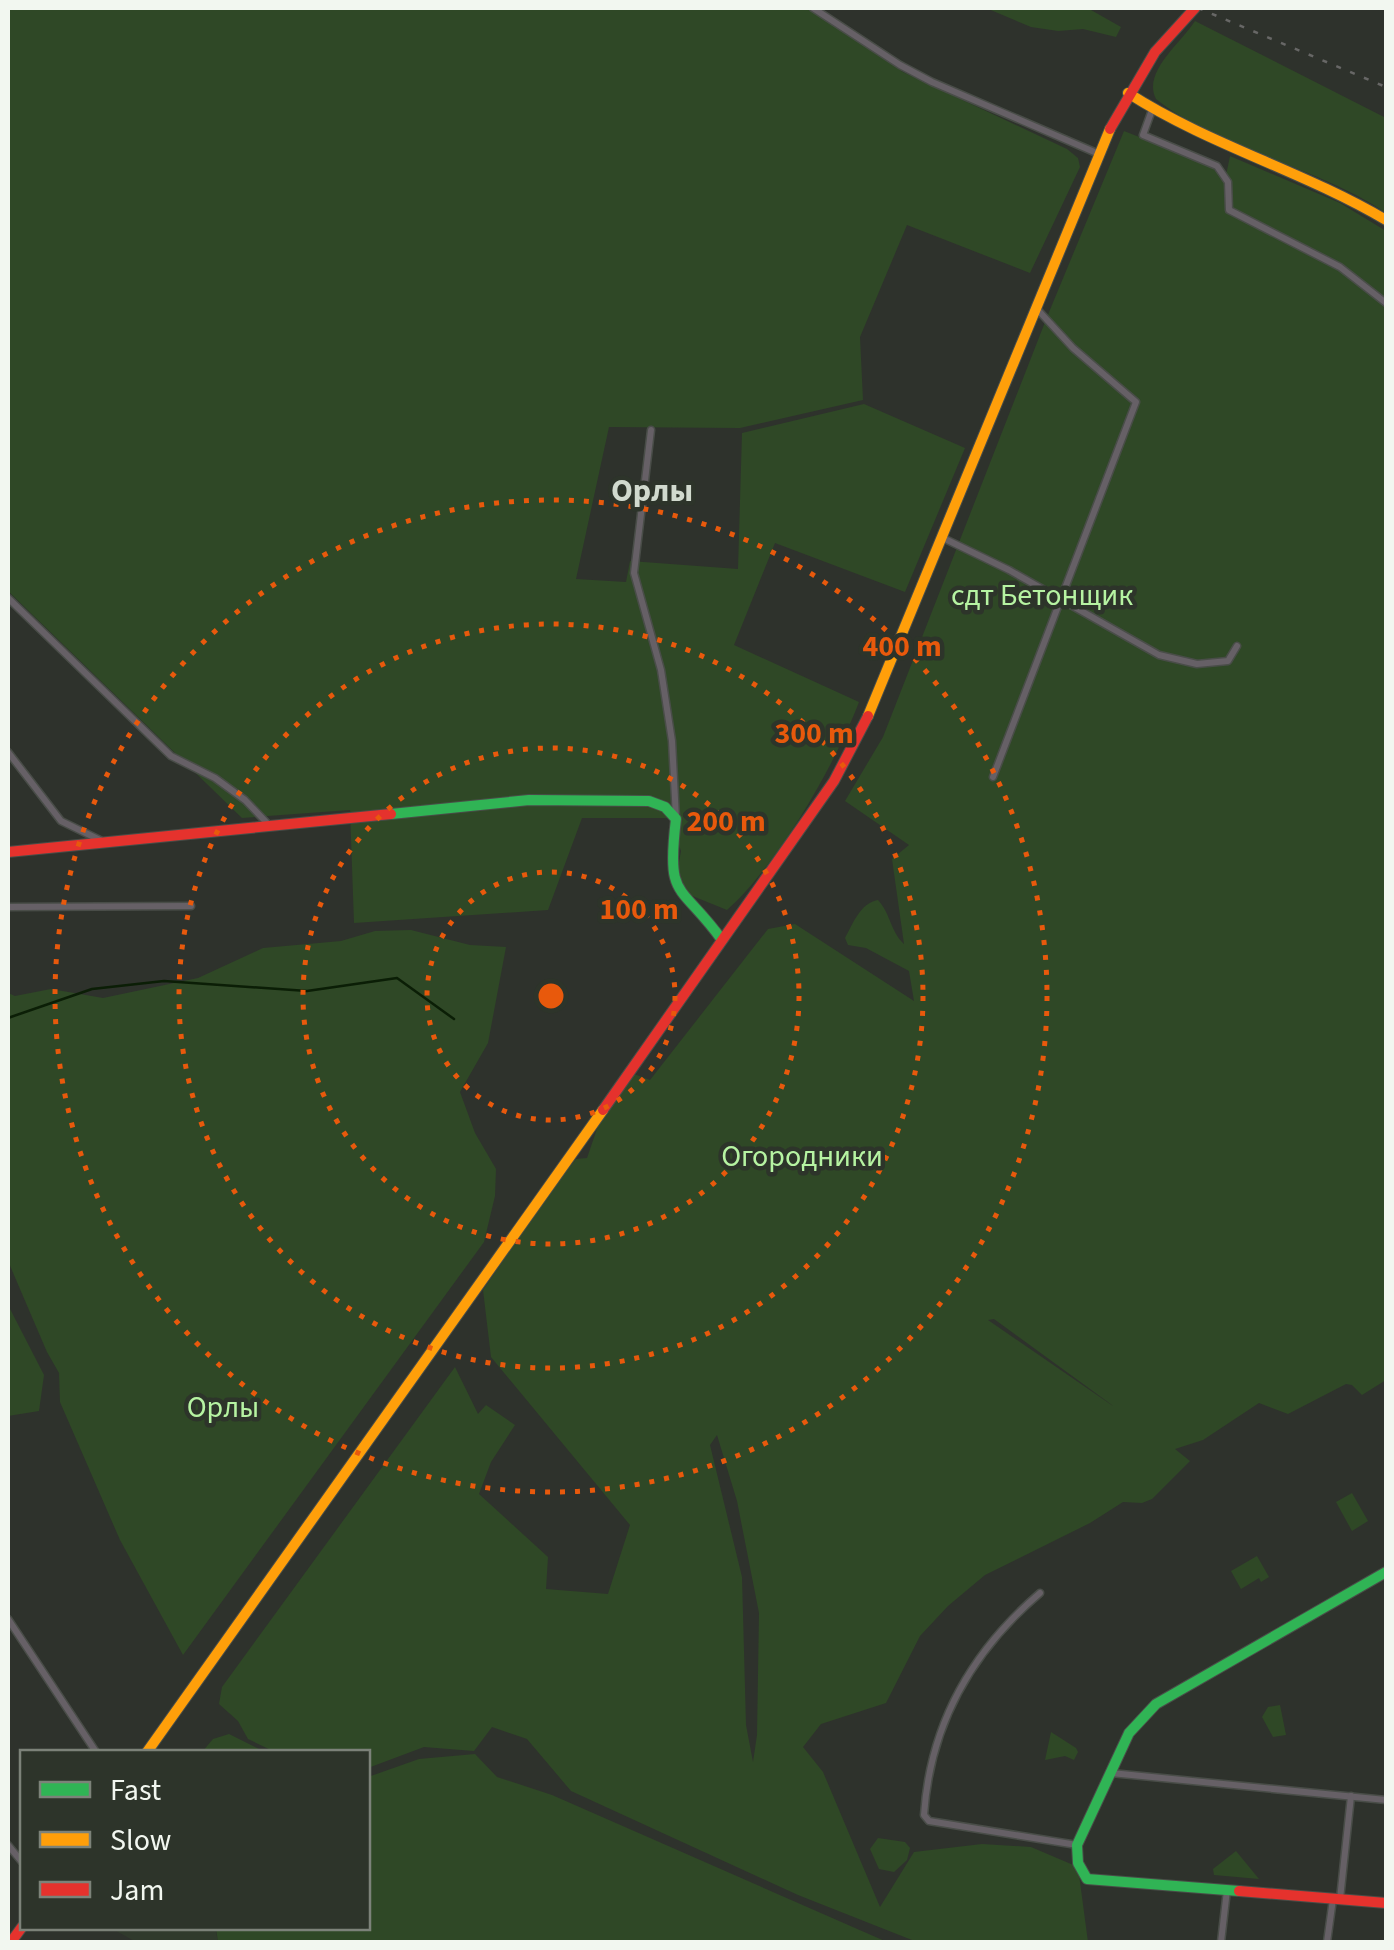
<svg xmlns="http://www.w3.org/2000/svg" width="1394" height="1950" viewBox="0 0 1394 1950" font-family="'Source Sans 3',sans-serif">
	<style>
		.built { fill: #303a2c }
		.green { fill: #2f4826; fill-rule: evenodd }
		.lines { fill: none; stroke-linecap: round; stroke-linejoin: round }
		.stream { stroke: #0b1e06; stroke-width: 2.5 }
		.street-casing { stroke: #494d48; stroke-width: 9 }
		.fast-casing { stroke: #494d48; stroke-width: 12 }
		.slow-casing { stroke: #494d48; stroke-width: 12 }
		.jam-casing { stroke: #494d48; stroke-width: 12 }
		.street { stroke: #666066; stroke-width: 6 }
		.fast { stroke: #30b455; stroke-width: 10 }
		.slow { stroke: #ff9f0a; stroke-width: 10 }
		.jam { stroke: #e5322d; stroke-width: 10 }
		.rail { stroke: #676766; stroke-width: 2.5; stroke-dasharray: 5 10; stroke-linecap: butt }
		.ring { fill: none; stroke: #e8590c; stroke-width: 5; stroke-dasharray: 5 10 }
		.labels { text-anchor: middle; stroke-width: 9; stroke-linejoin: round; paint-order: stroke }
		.park-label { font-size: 30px; fill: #b6f3a2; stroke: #2d342a }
		.neighbourhood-label { font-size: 32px; font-weight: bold; fill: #d1dace; stroke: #2d342a }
		.centre { fill: #e8590c; stroke: #2d342a; stroke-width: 5 }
		.ring-label { font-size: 30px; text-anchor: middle; font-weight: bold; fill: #e8590c; stroke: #2d342a; stroke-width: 9; stroke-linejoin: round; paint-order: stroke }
	</style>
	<rect width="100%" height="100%" fill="#2e322c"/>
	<polygon class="built" points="111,1928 215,1928 218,1942 136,1942"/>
	<g class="green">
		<path d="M8,8H808L903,72L1067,149L1078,158L1080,167L1030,273L907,225L860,337L863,400L740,428L609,427L576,579L626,582L630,561L738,569L742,433L864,404L965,448L905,592L775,543L734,645L859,702C835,765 777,866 727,910L690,895L677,873L681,851L670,818H582L548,910L354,923L350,810L242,818L8,591Z"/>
		<polygon points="986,8 1099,8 1091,10 1121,27 1116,37 1083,29 1058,31 1031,27"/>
		<path d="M1195,21L1386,118V213C1315,165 1223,152 1156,99C1142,72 1181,43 1195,21Z"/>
		<path d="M1124,131L1208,164L1225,180L1230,156L1340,203L1386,231V1380L1362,1395L1352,1385L1346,1384L1288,1414L1259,1403L1203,1440L1175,1449L1190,1461L1152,1499L1142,1503L1123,1502L1090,1523L985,1575L948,1606L920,1636L886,1703L821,1724L803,1747L823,1772L880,1907L914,1852L982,1844L1031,1847L1078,1867L1088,1942H917L798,1895L571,1791L527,1739L492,1727L474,1751L424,1747L368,1768V1752H275L248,1739L238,1721L219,1704L222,1687L455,1367L478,1414L486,1405L515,1425L491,1462L479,1494L548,1557L546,1589L608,1594L630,1525L491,1357L483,1290L554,1186L576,1159L587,1158L600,1120L634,1074L650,1080L768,929L795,924L914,1001L909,971L866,948L848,945L845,938C853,924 860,903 878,900C891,914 890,931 904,944L892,859L909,845L845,801L883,737L1047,317ZM994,1319L1112,1405L1113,1406L988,1320ZM717,1435L737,1501L759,1613L757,1735L753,1762L746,1725L742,1577L710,1445Z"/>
		<polygon points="411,930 470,945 506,947 488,1043 460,1092 475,1133 496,1169 495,1196 484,1242 183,1655 120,1540 60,1402 59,1373 47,1352 8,1261 8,993 15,996 51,989 103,998 198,978 263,948 341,941 375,931"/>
		<polygon points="8,1305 44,1375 39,1411 8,1416"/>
		<polygon points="1352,1493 1368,1521 1352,1531 1336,1502"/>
		<polygon points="1257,1556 1269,1577 1261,1582 1259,1578 1241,1589 1231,1571"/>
		<polygon points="1280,1705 1286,1735 1273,1737 1262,1717 1268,1707"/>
		<polygon points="1051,1732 1076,1748 1078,1752 1074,1760 1065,1756 1045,1760"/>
		<polygon points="229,1734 265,1752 202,1752 213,1739"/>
		<polygon points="475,1754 497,1777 552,1795 887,1942 218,1942 216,1928 368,1928 368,1777 419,1759"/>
		<polygon points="878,1838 905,1842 910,1848 907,1860 894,1872 879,1869 870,1849"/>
		<polygon points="1236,1851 1259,1879 1214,1875 1213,1869"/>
	</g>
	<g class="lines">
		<polyline class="stream" points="8,1018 92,989 164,981 307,991 397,978 454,1019"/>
		<defs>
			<g id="street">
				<polyline points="813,8 900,65 932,82 1099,154"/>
				<polyline points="1152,110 1143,135 1217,166 1228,182 1229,210 1340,267 1386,303"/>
				<polyline points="651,430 634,573 661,670 672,741 676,818"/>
				<polyline points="943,538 1009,570 1159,655 1197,664 1228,661 1237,646"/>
				<polyline points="8,598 171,756 215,778 245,800 268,824"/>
				<polyline points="8,752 61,821 100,840"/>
				<polyline points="993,777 1136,402 1073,348 1037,309"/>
				<polyline points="8,907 191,906"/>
				<path d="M1040,1593C972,1651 930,1724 924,1815L929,1821L1077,1845"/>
				<polyline points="8,1619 96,1752"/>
				<polyline points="1111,1773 1386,1800"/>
				<polyline points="8,1845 22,1862"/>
				<polyline points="1340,1899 1351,1796"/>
				<polyline points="1221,1942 1227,1890"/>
				<polyline points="1327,1942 1333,1899"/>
			</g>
			<g id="fast">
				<path d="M391,814L529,800L649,801L665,807L676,819C666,901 680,882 722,940"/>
				<polyline points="1239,1891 1087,1879 1078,1863 1077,1845 1129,1733 1156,1704 1386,1572"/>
			</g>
			<g id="slow">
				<path d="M1128,93C1209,145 1303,171 1386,220"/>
				<polyline points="868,716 1110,129"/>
				<polyline points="147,1752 603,1110"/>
			</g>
			<g id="jam">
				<polyline points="1110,129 1155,52 1195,8"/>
				<polyline points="8,852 391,814"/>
				<polyline points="603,1110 834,781 868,716"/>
				<polyline points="1239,1891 1386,1903"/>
				<polyline points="11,1942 22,1927"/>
			</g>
		</defs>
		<use href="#street" class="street-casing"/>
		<use href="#fast" class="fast-casing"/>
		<use href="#slow" class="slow-casing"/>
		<use href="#jam" class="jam-casing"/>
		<use href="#street" class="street"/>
		<use href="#fast" class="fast"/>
		<use href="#slow" class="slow"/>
		<use href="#jam" class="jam"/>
		<polyline class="rail" points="1198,8 1386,87"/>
	</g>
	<g class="ring">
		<circle cx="551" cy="996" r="124"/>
		<circle cx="551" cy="996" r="248"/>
		<circle cx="551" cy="996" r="372"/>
		<circle cx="551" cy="996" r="496"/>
	</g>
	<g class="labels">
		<g class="park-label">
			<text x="1042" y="605">сдт Бетонщик</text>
			<text x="802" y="1166">Огородники</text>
			<text x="223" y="1417">Орлы</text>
		</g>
		<g class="neighbourhood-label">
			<text x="652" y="501">Орлы</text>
		</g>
	</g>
	<circle cx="551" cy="996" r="15" class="centre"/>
	<g class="ring-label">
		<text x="902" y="656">400 m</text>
		<text x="814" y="743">300 m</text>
		<text x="726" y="831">200 m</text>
		<text x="639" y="919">100 m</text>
	</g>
	<rect width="1394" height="1950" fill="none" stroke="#f2f7f0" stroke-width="20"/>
	<rect x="20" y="1750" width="350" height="180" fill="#2d342a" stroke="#7c8279" stroke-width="2.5"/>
	<rect x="40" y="1782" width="50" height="15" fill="#30b455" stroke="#7c8279" stroke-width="2.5"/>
	<text x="110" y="1800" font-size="30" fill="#f2f7f0">Fast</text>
	<rect x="40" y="1832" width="50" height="15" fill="#ff9f0a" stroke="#7c8279" stroke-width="2.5"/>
	<text x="110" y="1850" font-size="30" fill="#f2f7f0">Slow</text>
	<rect x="40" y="1882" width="50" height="15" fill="#e5322d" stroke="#7c8279" stroke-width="2.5"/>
	<text x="110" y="1900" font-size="30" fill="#f2f7f0">Jam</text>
</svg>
